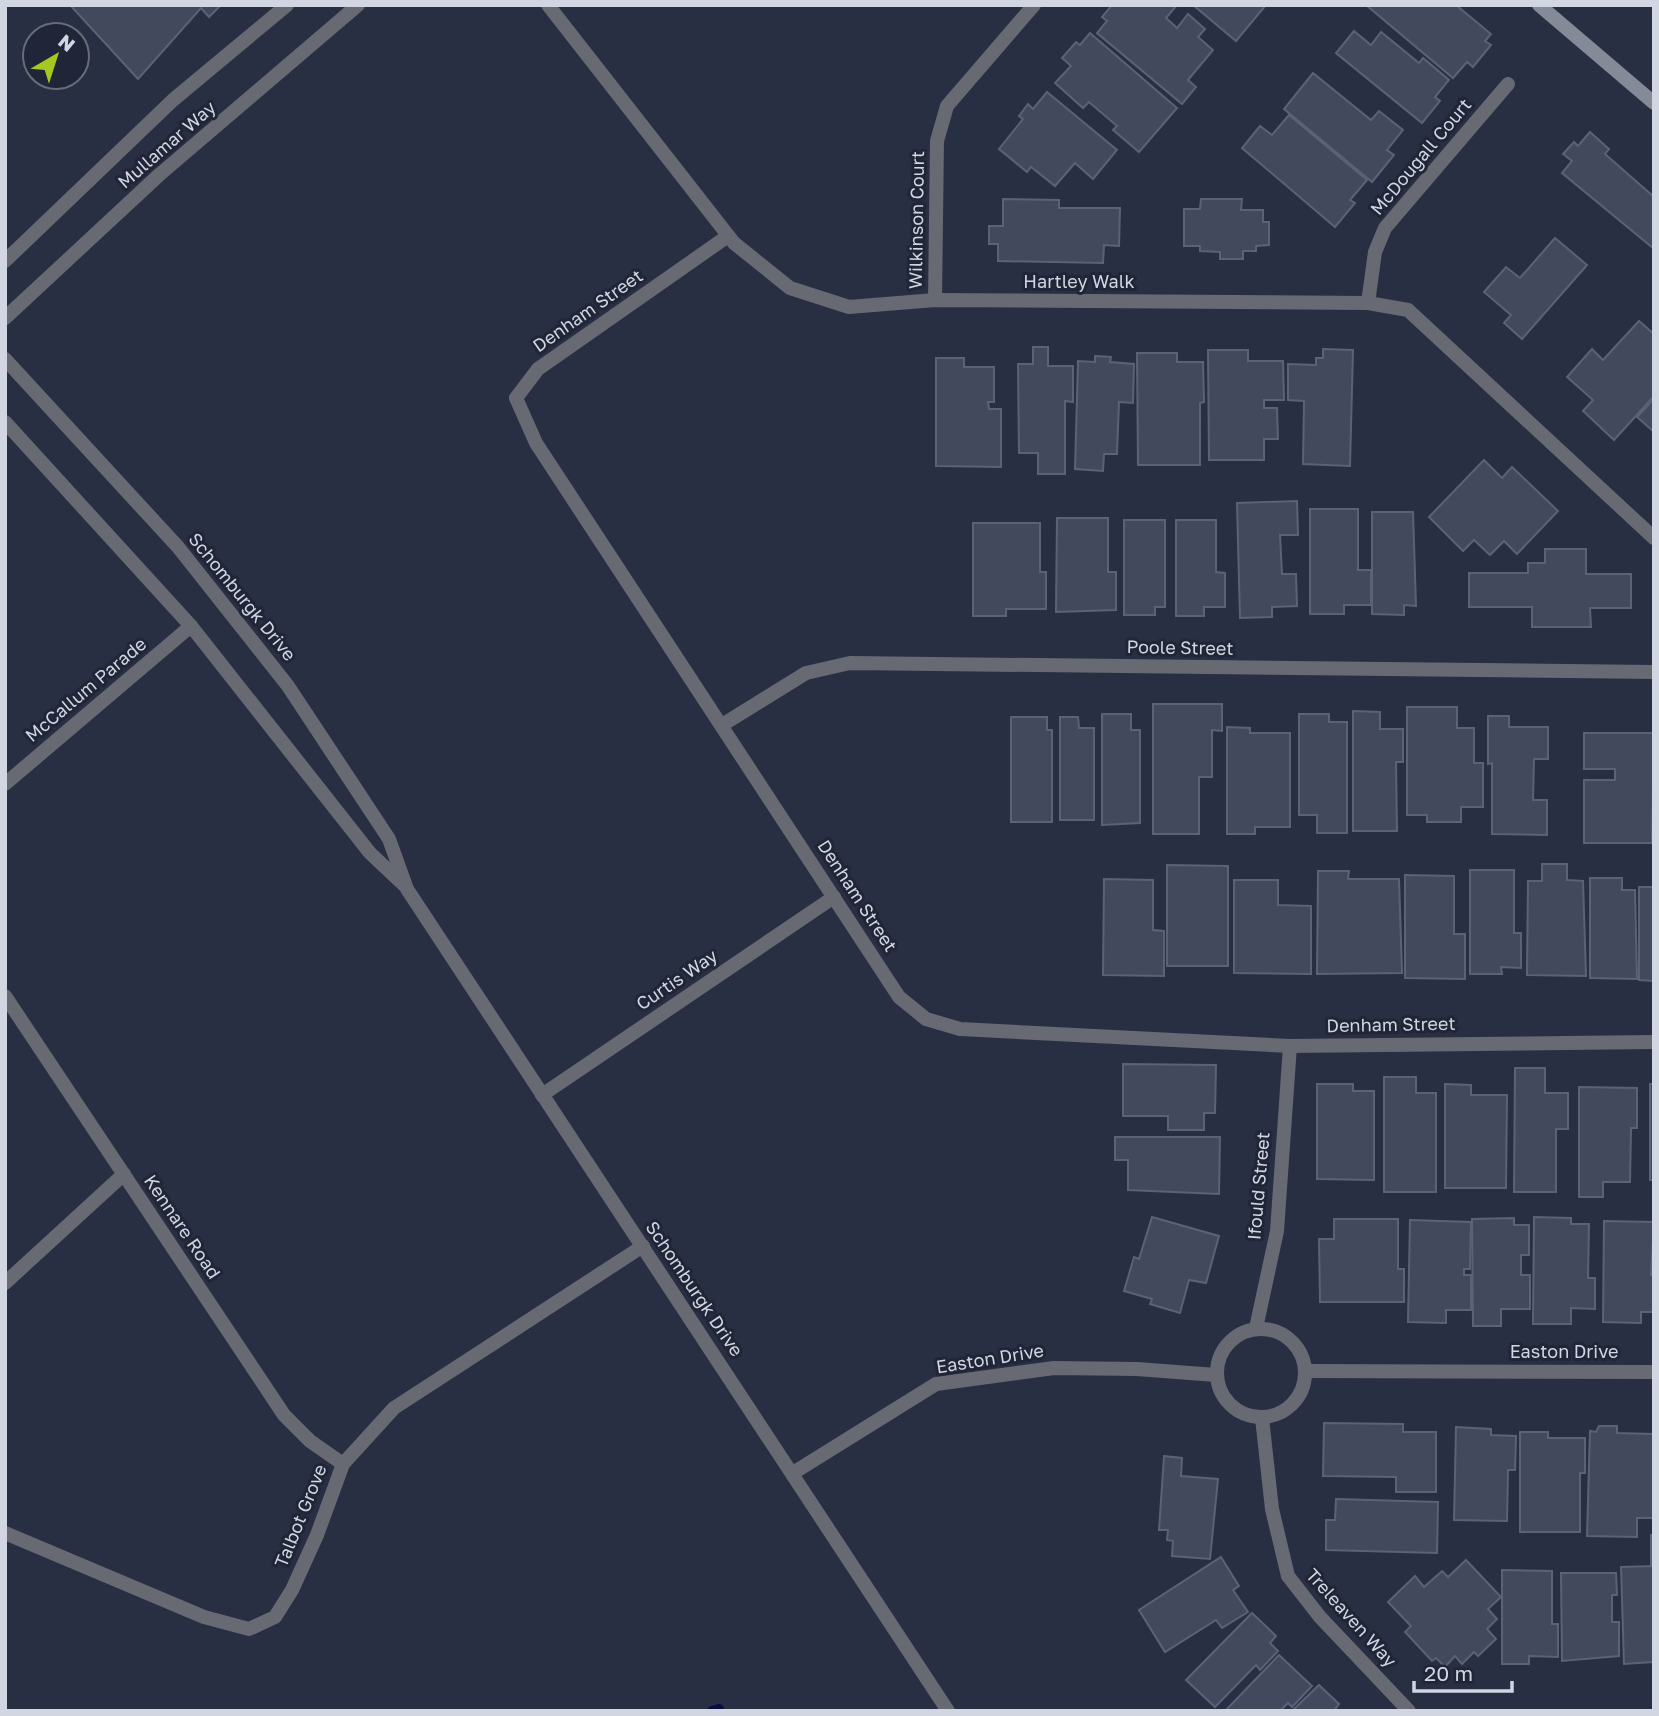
<svg xmlns="http://www.w3.org/2000/svg" width="1659" height="1716" viewBox="0 0 1659 1716" font-family="'Golos Text',sans-serif">
	<style>
		.lines { fill: none; stroke-linecap: round; stroke-linejoin: round }
		.stream { stroke: #090c3d; stroke-width: 10 }
		.building { fill: #42495d; stroke: #5b6277; stroke-width: 2 }
		.minor { stroke: #676a73; stroke-width: 14 }
		.tertiary { stroke: #676a73; stroke-width: 14 }
		.secondary { stroke: #858a99; stroke-width: 14 }
		.labels { text-anchor: middle; stroke-width: 6; stroke-linejoin: round; paint-order: stroke }
		.street-label { font-size: 18px; fill: #d1d6e2; stroke: #202537 }
	</style>
	<rect width="100%" height="100%" fill="#292f42"/>
	<g class="lines">
		<polyline class="stream" points="712,1711 719,1709"/>
	</g>
	<g class="building">
		<polygon points="70,5 221,5 209,17 201,8 138,79"/>
		<polygon points="1112,5 1177,5 1166,18 1177,28 1188,14 1205,29 1198,37 1213,50 1188,80 1196,87 1182,104 1097,33 1107,21 1102,17"/>
		<polygon points="1193,5 1266,5 1236,41"/>
		<polygon points="1366,5 1456,5 1491,34 1485,41 1491,45 1473,67 1467,62 1453,78"/>
		<polygon points="1354,31 1371,45 1381,32 1419,63 1423,58 1449,80 1435,97 1440,101 1422,123 1336,53"/>
		<polygon points="1090,33 1177,108 1139,152 1113,130 1117,126 1089,102 1083,108 1055,83 1071,66 1062,58 1076,42 1080,45"/>
		<polygon points="1313,73 1371,120 1379,111 1403,130 1387,150 1394,155 1372,182 1284,109"/>
		<polygon points="1047,92 1117,150 1093,179 1075,163 1055,186 1031,167 1027,172 999,149 1023,119 1019,116 1028,104 1033,109"/>
		<polygon points="1289,115 1367,180 1350,200 1355,203 1335,227 1242,148 1260,126 1272,135"/>
		<polygon points="1590,132 1609,149 1605,154 1654,197 1654,249 1562,173 1572,161 1563,154 1574,142 1578,146"/>
		<polygon points="1003,199 1059,200 1059,208 1120,208 1119,246 1104,245 1103,263 998,261 998,244 989,244 989,226 1003,226"/>
		<polygon points="1201,199 1242,199 1241,210 1263,210 1263,222 1269,222 1269,245 1256,246 1256,251 1243,251 1243,259 1220,259 1220,252 1200,251 1200,246 1184,246 1184,209 1200,209"/>
		<polygon points="1555,238 1587,265 1522,339 1504,323 1511,315 1484,292 1506,267 1520,278"/>
		<polygon points="1639,321 1654,334 1654,396 1614,440 1583,411 1593,400 1567,377 1592,349 1603,360"/>
		<polygon points="1033,347 1048,347 1048,366 1073,366 1073,402 1065,401 1065,474 1038,474 1038,453 1019,453 1018,364 1033,364"/>
		<polygon points="1323,349 1353,350 1350,466 1303,464 1304,401 1288,400 1288,364 1316,365 1316,358 1323,358"/>
		<polygon points="1208,350 1248,350 1248,361 1283,361 1284,400 1264,400 1264,408 1277,408 1278,439 1264,439 1264,460 1209,460"/>
		<polygon points="1137,353 1177,353 1177,362 1203,362 1204,402 1200,403 1200,465 1138,465"/>
		<polygon points="1095,356 1111,357 1110,362 1134,364 1133,403 1119,402 1117,454 1104,454 1103,471 1075,469 1078,361 1095,362"/>
		<polygon points="936,358 964,358 964,367 994,367 994,402 988,402 989,409 1001,409 1001,467 936,466"/>
		<polygon points="1654,399 1654,432 1637,417"/>
		<polygon points="1484,460 1502,478 1512,467 1558,511 1517,554 1504,541 1490,555 1474,540 1463,551 1429,517"/>
		<polygon points="1297,501 1298,535 1280,535 1282,574 1296,574 1297,606 1272,607 1272,617 1240,618 1237,503"/>
		<polygon points="1310,509 1358,509 1358,570 1371,570 1371,605 1344,605 1344,614 1310,614"/>
		<polygon points="1372,512 1413,512 1416,606 1404,605 1404,615 1372,614"/>
		<polygon points="1057,518 1108,518 1108,572 1116,572 1116,610 1056,612"/>
		<polygon points="1124,520 1165,520 1165,607 1155,607 1155,615 1124,615"/>
		<polygon points="1176,520 1216,520 1216,572 1225,573 1225,607 1204,607 1204,616 1176,616"/>
		<polygon points="973,523 1040,523 1040,572 1046,572 1046,609 1006,609 1006,616 973,616"/>
		<polygon points="1545,549 1586,549 1586,574 1631,574 1631,608 1590,608 1591,627 1532,627 1532,607 1469,607 1469,573 1528,573 1528,563 1545,563"/>
		<polygon points="1153,704 1222,704 1222,731 1212,730 1212,777 1199,777 1199,834 1153,834"/>
		<polygon points="1407,707 1457,707 1457,728 1474,728 1474,763 1483,763 1483,807 1461,807 1461,822 1427,822 1427,815 1407,815"/>
		<polygon points="1353,711 1380,712 1380,729 1403,729 1403,762 1396,762 1397,831 1353,831"/>
		<polygon points="1102,714 1131,714 1131,730 1140,730 1140,823 1102,825"/>
		<polygon points="1299,714 1329,714 1329,722 1347,722 1347,833 1317,833 1317,815 1299,815"/>
		<polygon points="1488,716 1509,716 1509,727 1548,727 1548,759 1534,759 1533,800 1547,800 1547,835 1492,834 1492,763 1488,764"/>
		<polygon points="1011,717 1047,717 1047,730 1052,730 1052,822 1011,822"/>
		<polygon points="1060,717 1078,717 1079,728 1094,728 1094,820 1060,820"/>
		<polygon points="1227,727 1250,728 1250,733 1290,733 1290,827 1255,827 1255,834 1227,834"/>
		<polygon points="1584,733 1654,733 1652,843 1584,843 1584,780 1615,780 1615,769 1584,769"/>
		<polygon points="1542,864 1567,864 1567,880 1583,881 1586,976 1527,975 1528,881 1542,881"/>
		<polygon points="1167,865 1228,866 1228,966 1167,966"/>
		<polygon points="1470,870 1514,870 1514,933 1521,933 1521,968 1501,967 1502,974 1470,974"/>
		<polygon points="1318,871 1349,871 1348,879 1399,879 1402,973 1317,974"/>
		<polygon points="1405,875 1454,876 1454,934 1465,934 1465,979 1405,978"/>
		<polygon points="1590,878 1622,878 1622,890 1635,890 1637,979 1590,978"/>
		<polygon points="1104,879 1153,880 1153,930 1164,931 1164,976 1103,975"/>
		<polygon points="1234,880 1278,880 1278,905 1311,906 1311,974 1234,973"/>
		<polygon points="1639,887 1654,887 1654,981 1639,980"/>
		<polygon points="1123,1064 1216,1065 1215,1113 1204,1113 1204,1130 1168,1130 1168,1116 1123,1116"/>
		<polygon points="1515,1068 1545,1068 1545,1093 1568,1093 1568,1129 1556,1129 1556,1192 1514,1192"/>
		<polygon points="1384,1077 1416,1077 1416,1093 1436,1093 1436,1192 1384,1192"/>
		<polygon points="1317,1084 1353,1084 1353,1091 1374,1091 1374,1180 1317,1179"/>
		<polygon points="1445,1084 1471,1085 1471,1095 1507,1095 1506,1188 1445,1188"/>
		<rect x="1650" y="1084" width="4" height="96"/>
		<polygon points="1579,1087 1637,1088 1637,1128 1631,1128 1630,1182 1603,1182 1603,1197 1579,1197"/>
		<polygon points="1115,1137 1220,1137 1219,1194 1128,1190 1128,1160 1115,1160"/>
		<polygon points="1152,1217 1219,1236 1206,1283 1189,1280 1180,1313 1150,1304 1152,1299 1124,1291 1134,1257 1139,1259"/>
		<polygon points="1534,1217 1571,1218 1571,1224 1589,1224 1588,1278 1595,1278 1595,1309 1571,1308 1571,1324 1533,1324"/>
		<polygon points="1514,1218 1514,1225 1529,1225 1529,1255 1521,1255 1521,1275 1530,1275 1530,1309 1501,1309 1501,1326 1473,1326 1472,1219"/>
		<polygon points="1334,1219 1398,1219 1398,1269 1404,1269 1404,1302 1320,1302 1319,1239 1334,1239"/>
		<polygon points="1410,1220 1471,1222 1470,1269 1464,1269 1464,1275 1471,1275 1471,1310 1446,1310 1446,1323 1408,1322"/>
		<polygon points="1604,1221 1654,1222 1651,1275 1654,1275 1654,1312 1641,1312 1641,1323 1603,1322"/>
		<polygon points="1324,1423 1403,1424 1403,1432 1436,1432 1436,1492 1396,1492 1396,1477 1323,1476"/>
		<polygon points="1599,1426 1617,1426 1617,1433 1654,1434 1654,1518 1637,1518 1637,1537 1587,1536 1590,1431 1596,1432"/>
		<polygon points="1456,1427 1491,1429 1491,1435 1516,1436 1515,1470 1508,1470 1507,1521 1454,1520"/>
		<polygon points="1520,1432 1548,1432 1548,1438 1585,1438 1585,1473 1580,1473 1580,1532 1520,1532"/>
		<polygon points="1164,1456 1182,1458 1181,1476 1218,1479 1210,1559 1172,1556 1173,1541 1167,1540 1168,1530 1159,1530"/>
		<polygon points="1336,1499 1438,1502 1437,1553 1326,1550 1326,1520 1335,1520"/>
		<rect x="1651" y="1535" width="3" height="30"/>
		<polygon points="1221,1557 1239,1586 1233,1590 1248,1612 1222,1628 1216,1620 1165,1652 1139,1610"/>
		<polygon points="1466,1560 1501,1597 1488,1609 1497,1619 1487,1629 1496,1639 1478,1656 1474,1652 1462,1664 1455,1656 1445,1667 1436,1658 1432,1661 1405,1632 1411,1626 1388,1602 1415,1576 1424,1587 1442,1571 1448,1577"/>
		<polygon points="1654,1566 1653,1662 1624,1664 1621,1567"/>
		<polygon points="1502,1570 1552,1571 1552,1624 1558,1624 1558,1657 1529,1656 1529,1664 1502,1664"/>
		<polygon points="1561,1573 1616,1573 1617,1595 1612,1595 1612,1622 1619,1622 1619,1656 1562,1661"/>
		<polygon points="1252,1613 1276,1636 1270,1643 1278,1651 1260,1670 1256,1665 1215,1707 1186,1680"/>
		<polygon points="1279,1655 1312,1686 1292,1707 1288,1703 1280,1711 1225,1711"/>
		<polygon points="1319,1685 1339,1704 1334,1711 1292,1711"/>
	</g>
	<g class="lines">
		<g class="minor">
			<polyline points="548,5 734,243 790,288 849,307 935,300 1368,303 1408,310 1654,538"/>
			<polyline points="728,236 538,369 516,398 536,443 899,997 926,1019 960,1029 1290,1046 1654,1042"/>
			<polyline points="935,300 937,141 947,106 1034,5"/>
			<polyline points="1368,303 1375,252 1385,228 1508,84"/>
			<polyline points="5,359 178,547 288,686 389,839 407,889 948,1711"/>
			<polyline points="5,422 191,626 370,853 404,885"/>
			<polyline points="722,725 806,673 850,663 1654,672"/>
			<polyline points="5,784 191,626"/>
			<polyline points="5,996 284,1415 310,1441 343,1464"/>
			<polyline points="542,1095 834,897"/>
			<polyline points="5,1283 124,1174"/>
			<polyline points="1256,1328 1277,1231 1290,1046"/>
			<circle cx="1261" cy="1373" r="44"/>
			<polyline points="1306,1371 1654,1372"/>
			<polyline points="1262,1418 1272,1509 1288,1576 1320,1617 1409,1711"/>
			<polyline points="793,1473 936,1384 1054,1368 1137,1369 1216,1375"/>
			<polyline points="5,1533 204,1617 249,1629 275,1617 292,1590 317,1535 343,1464 394,1408 643,1246"/>
		</g>
		<g class="tertiary">
			<polyline points="5,261 173,100 287,5"/>
			<polyline points="5,318 159,175 358,5"/>
		</g>
		<polyline class="secondary" points="1539,5 1654,103"/>
	</g>
	<g class="labels">
		<g class="street-label">
			<text transform="translate(167 145) rotate(-41)" y="6">Mullamar Way</text>
			<text transform="translate(1421 157) rotate(-50)" y="6">McDougall Court</text>
			<text transform="translate(917 220) rotate(-89)" y="6">Wilkinson Court</text>
			<text x="1079" y="288">Hartley Walk</text>
			<text transform="translate(588 311) rotate(-35)" y="6">Denham Street</text>
			<text transform="translate(242 597) rotate(51)" y="6">Schomburgk Drive</text>
			<text transform="translate(1180 648) rotate(1)" y="6">Poole Street</text>
			<text transform="translate(86 690) rotate(-40)" y="6">McCallum Parade</text>
			<text transform="translate(857 896) rotate(57)" y="6">Denham Street</text>
			<text transform="translate(677 980) rotate(-34)" y="6">Curtis Way</text>
			<text transform="translate(1391 1025) rotate(-1)" y="6">Denham Street</text>
			<text transform="translate(1259 1186) rotate(-85)" y="6">Ifould Street</text>
			<text transform="translate(182 1227) rotate(56)" y="6">Kennare Road</text>
			<text transform="translate(694 1289) rotate(56)" y="6">Schomburgk Drive</text>
			<text x="1564" y="1358">Easton Drive</text>
			<text transform="translate(990 1359) rotate(-9)" y="6">Easton Drive</text>
			<text transform="translate(301 1516) rotate(-68)" y="6">Talbot Grove</text>
			<text transform="translate(1351 1618) rotate(48)" y="6">Treleaven Way</text>
		</g>
	</g>
	<rect width="1659" height="1716" fill="none" stroke="#d1d6e2" stroke-width="14"/>
	<g transform="translate(56 56) rotate(39)"><circle r="33" fill="#202537" stroke="#676c7b" stroke-width="2"/>
	<path d="M0-5L12 26L0 18L-12 26Z" fill="#a7c820"/>
	<text y="-10" font-size="19" font-weight="bold" text-anchor="middle" fill="#d1d6e2">N</text>
	</g>
	<path d="M1414 1681v10h98v-10" fill="none" stroke="#d1d6e2" stroke-width="3.5"/>
	<text x="1424" y="1681" font-size="21" fill="#d1d6e2" stroke="#202537" stroke-width="5" paint-order="stroke">20 m</text>
</svg>
